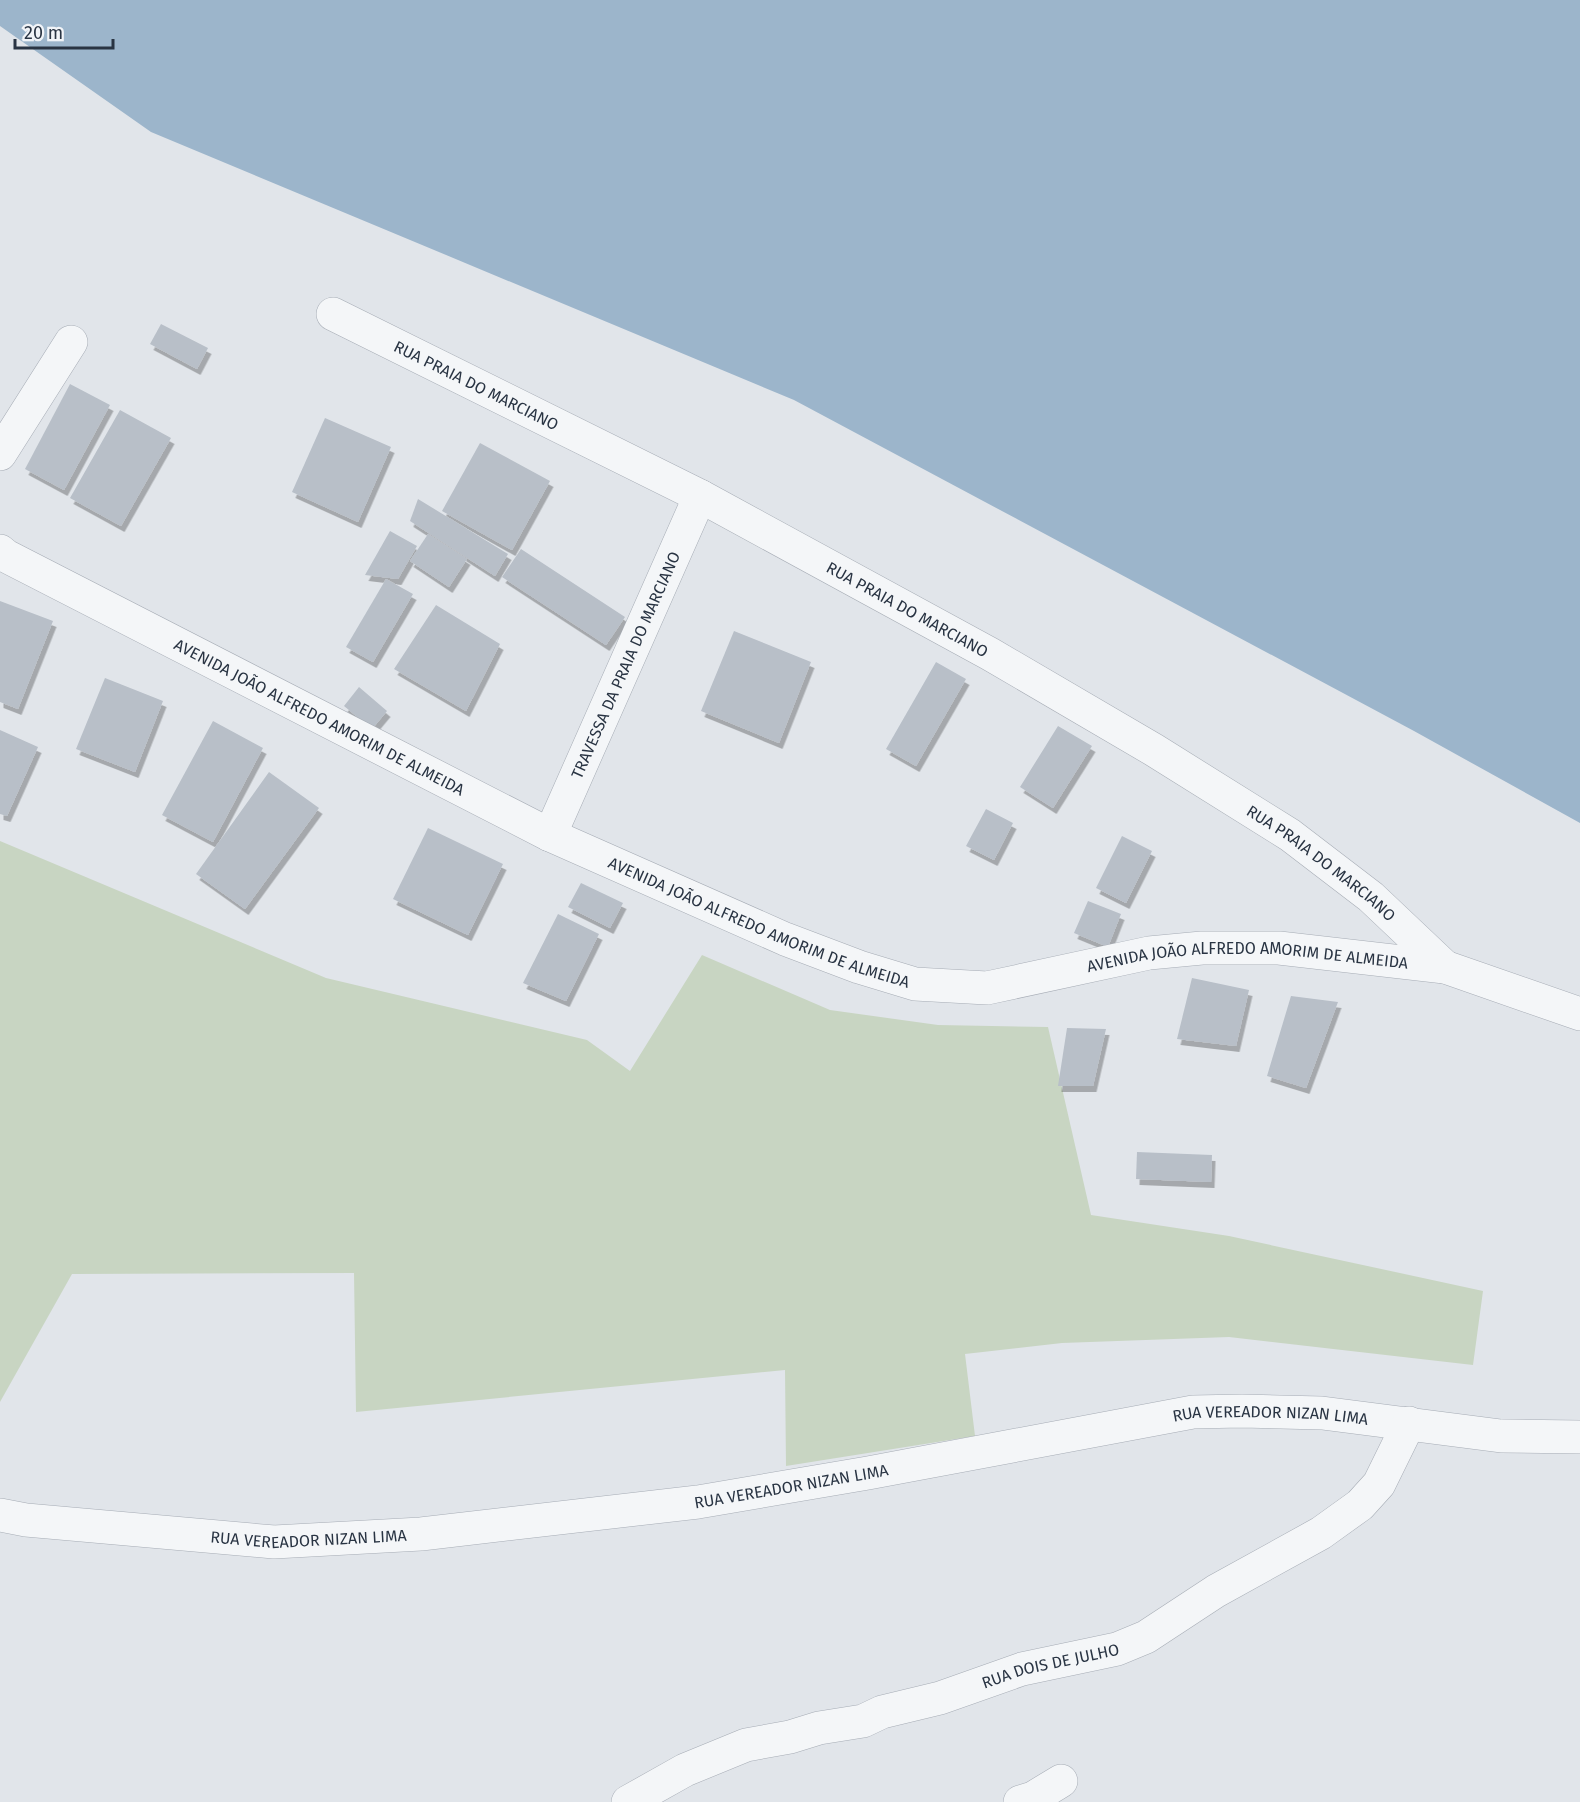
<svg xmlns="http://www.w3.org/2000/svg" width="1580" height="1802" viewBox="0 0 1580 1802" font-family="'Fira Sans',sans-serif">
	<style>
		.green { fill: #c8d5c2 }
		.water { fill: #9cb5cb }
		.building { fill: #b8bfc8; filter: url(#shadow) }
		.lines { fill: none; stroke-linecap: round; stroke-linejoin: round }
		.minor-casing { stroke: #a6acb5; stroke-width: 34 }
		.minor { stroke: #f4f6f8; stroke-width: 33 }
		.labels { text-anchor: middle; stroke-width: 4.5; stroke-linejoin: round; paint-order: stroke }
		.street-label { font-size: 16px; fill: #293443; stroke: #f1f4f8 }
	</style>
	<defs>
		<filter id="shadow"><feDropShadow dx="3.5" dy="6" stdDeviation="0" flood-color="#0004"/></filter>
	</defs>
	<rect width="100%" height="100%" fill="#e1e5ea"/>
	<polygon class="green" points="0,841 326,978 587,1040 630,1071 702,955 830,1010 938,1025 1048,1027 1091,1215 1229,1236 1483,1291 1473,1365 1229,1337 1062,1343 965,1354 975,1436 786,1466 785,1370 356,1412 354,1273 72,1274 0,1402"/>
	<polygon class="water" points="0,0 1580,0 1580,823 1414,731 794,400 151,132 0,26"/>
	<g class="building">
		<polygon points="161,324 208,348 197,369 150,344"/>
		<polygon points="70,384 110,405 64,490 25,469"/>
		<polygon points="120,410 171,438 121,526 70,498"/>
		<polygon points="325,418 391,447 358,522 292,492"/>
		<polygon points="480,443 550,481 512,550 442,511"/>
		<polygon points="418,499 508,554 495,576 410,521"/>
		<polygon points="390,531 417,546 398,579 365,575"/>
		<polygon points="428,534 467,559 449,587 410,561"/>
		<polygon points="521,549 625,617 606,645 502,577"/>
		<polygon points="386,579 413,594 373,662 346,647"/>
		<polygon points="0,601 53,621 18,709 0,702"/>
		<polygon points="436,605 500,644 466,711 394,669"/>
		<polygon points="734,631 811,662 779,743 701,711"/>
		<polygon points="936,662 966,679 916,766 886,749"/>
		<polygon points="105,678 163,701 135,772 76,749"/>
		<polygon points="359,687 387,711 372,729 344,706"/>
		<polygon points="213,721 263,748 213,842 162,815"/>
		<polygon points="1058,726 1092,746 1053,808 1020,787"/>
		<polygon points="0,730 38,747 7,816 0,814"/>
		<polygon points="269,772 319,808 245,909 196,874"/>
		<polygon points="986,809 1013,823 994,860 966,846"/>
		<polygon points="428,828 503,864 468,935 393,899"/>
		<polygon points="1122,836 1152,851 1126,903 1096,888"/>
		<polygon points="581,883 623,903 610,928 568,907"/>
		<polygon points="1088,901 1121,914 1108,947 1074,933"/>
		<polygon points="558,914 599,934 566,1001 523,983"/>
		<polygon points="1192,978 1249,990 1236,1046 1177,1039"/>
		<polygon points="1291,996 1338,1002 1306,1088 1267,1076"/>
		<polygon points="1067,1028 1106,1029 1093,1086 1058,1086"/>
		<polygon points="1137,1152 1212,1155 1211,1182 1136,1179"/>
	</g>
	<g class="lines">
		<defs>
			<g id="minor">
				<path id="s1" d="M333,314L700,496L990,654L1154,750L1290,835L1371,897L1445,967"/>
				<polyline points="0,454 71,342"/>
				<path id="s2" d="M0,551L6,556L550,835L785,939L859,967L915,984L987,988L1149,953L1202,948H1279L1445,967L1580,1014"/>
				<path id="s3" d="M550,835L700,496"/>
				<path id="s4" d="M0,1515L26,1520L274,1542L421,1534L698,1502L868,1473L1193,1412L1242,1411L1322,1413L1501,1436L1580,1437"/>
				<path id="s5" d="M628,1802L685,1770L746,1745L790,1737L819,1728L863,1721L882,1712L940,1698L1022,1669L1117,1649L1146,1637L1216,1591L1321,1533L1360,1505L1379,1484L1409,1423"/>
				<polyline points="1020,1802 1033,1798 1061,1781"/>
			</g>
		</defs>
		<use href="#minor" class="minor-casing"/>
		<use href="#minor" class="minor"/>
	</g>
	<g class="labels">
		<g class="street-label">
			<text dy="6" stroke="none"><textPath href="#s1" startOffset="160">RUA PRAIA DO MARCIANO</textPath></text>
			<text dy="6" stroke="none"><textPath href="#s1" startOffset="646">RUA PRAIA DO MARCIANO</textPath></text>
			<text dy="6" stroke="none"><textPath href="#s3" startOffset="186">TRAVESSA DA PRAIA DO MARCIANO</textPath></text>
			<text dy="6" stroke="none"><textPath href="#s2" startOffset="360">AVENIDA JOÃO ALFREDO AMORIM DE ALMEIDA</textPath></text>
			<text dy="6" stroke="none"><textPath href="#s1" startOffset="1132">RUA PRAIA DO MARCIANO</textPath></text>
			<text dy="6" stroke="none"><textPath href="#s2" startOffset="846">AVENIDA JOÃO ALFREDO AMORIM DE ALMEIDA</textPath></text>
			<text dy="6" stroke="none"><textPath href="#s2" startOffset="1350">AVENIDA JOÃO ALFREDO AMORIM DE ALMEIDA</textPath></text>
			<text dy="6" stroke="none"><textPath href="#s4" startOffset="1282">RUA VEREADOR NIZAN LIMA</textPath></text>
			<text dy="6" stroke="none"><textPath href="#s4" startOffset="796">RUA VEREADOR NIZAN LIMA</textPath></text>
			<text dy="6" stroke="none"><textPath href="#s4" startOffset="310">RUA VEREADOR NIZAN LIMA</textPath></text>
			<text dy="6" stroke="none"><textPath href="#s5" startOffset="447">RUA DOIS DE JULHO</textPath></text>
		</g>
	</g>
	<path d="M15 39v9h98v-9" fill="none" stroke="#293443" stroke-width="3"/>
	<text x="24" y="39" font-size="18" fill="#293443" stroke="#f1f4f8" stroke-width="4.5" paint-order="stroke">20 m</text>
</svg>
